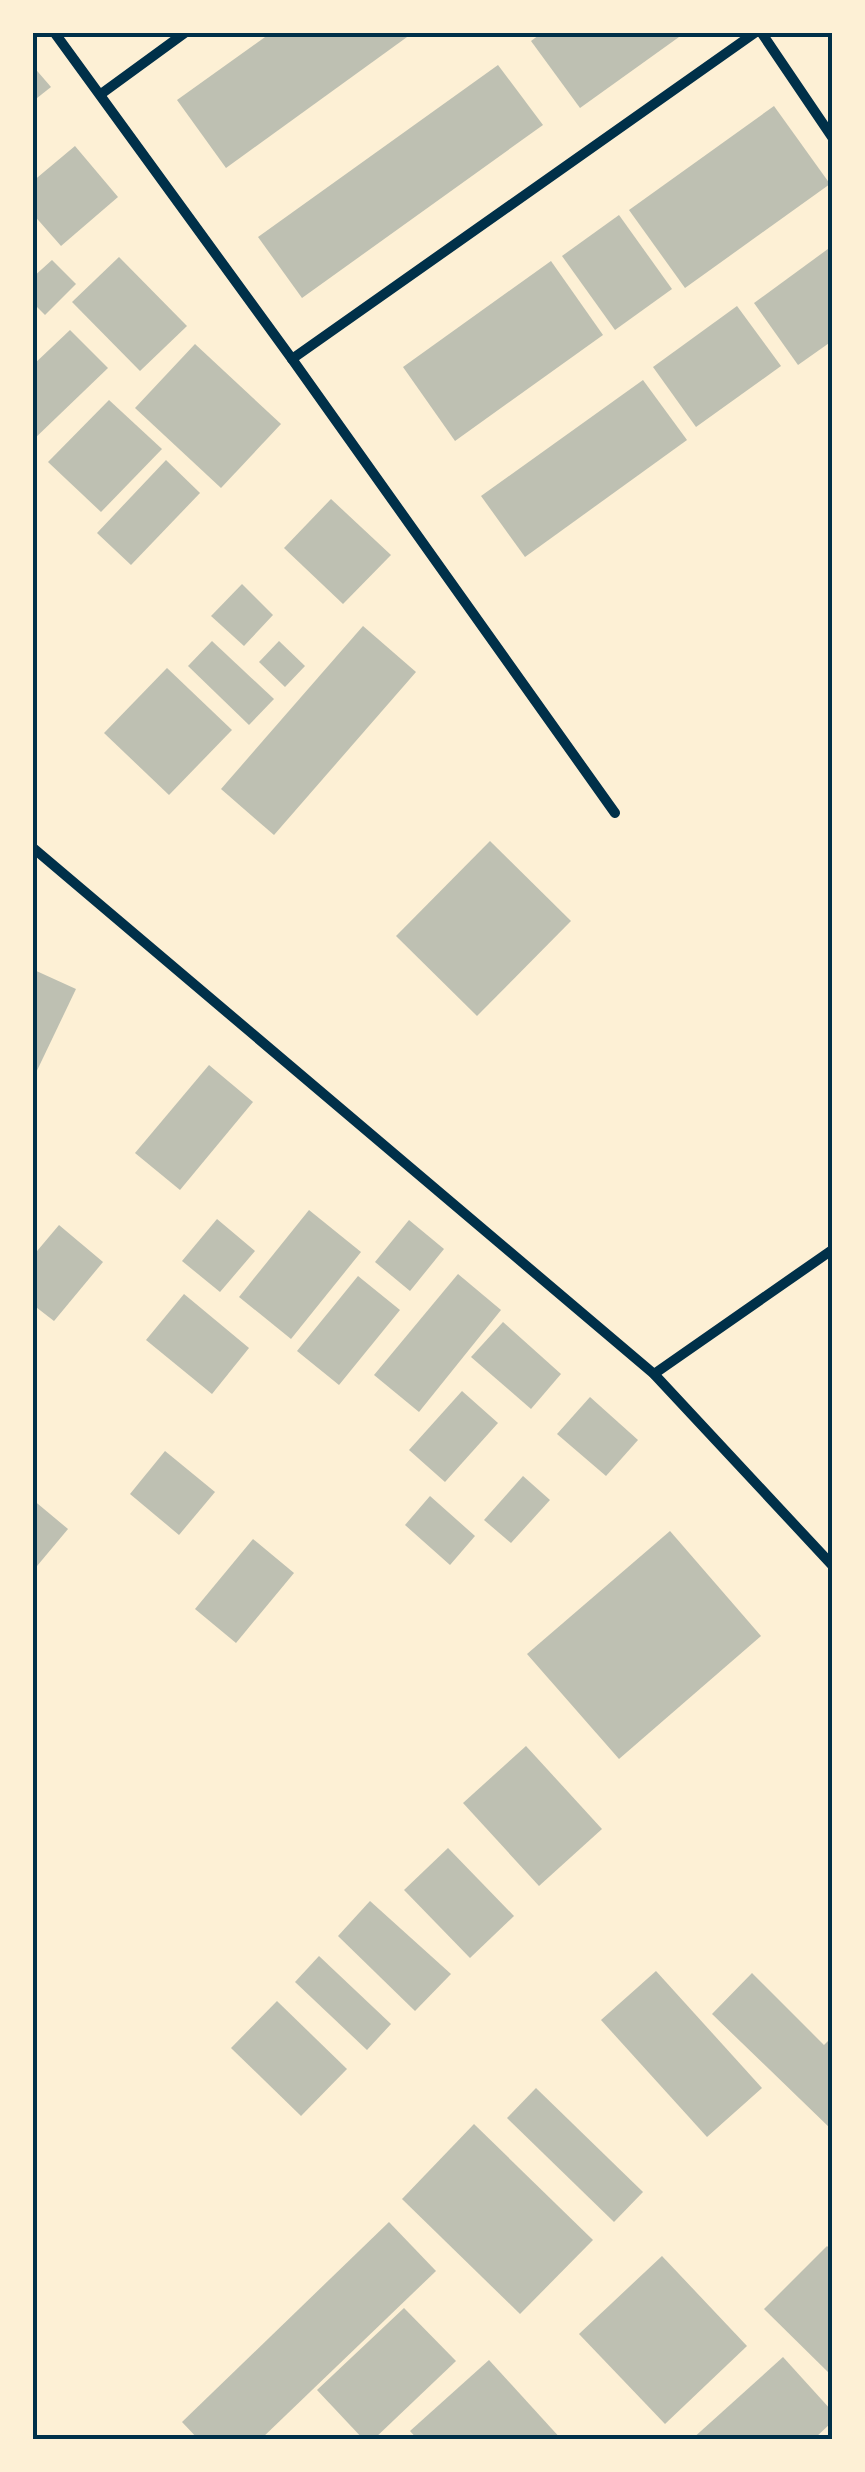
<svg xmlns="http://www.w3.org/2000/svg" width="865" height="2472" viewBox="0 0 865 2472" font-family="'Sofia Sans Condensed',sans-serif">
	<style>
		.building { fill: #bec0b2 }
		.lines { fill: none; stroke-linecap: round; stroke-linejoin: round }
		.minor { stroke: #003049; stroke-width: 10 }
		.neatline { fill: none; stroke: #003049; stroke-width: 4 }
	</style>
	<rect width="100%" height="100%" fill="#fdf0d5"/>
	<g class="building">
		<polygon points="272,32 414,32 226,168 177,100"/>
		<polygon points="543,32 686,32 580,108 531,41"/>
		<polygon points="32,65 51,87 32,102"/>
		<polygon points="498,65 543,125 302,298 258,237"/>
		<polygon points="774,106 830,184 685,288 629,210"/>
		<polygon points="75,146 118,197 61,246 32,213 32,182"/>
		<polygon points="619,215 672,289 615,330 562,256"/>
		<polygon points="832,246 832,341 798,365 754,303"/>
		<polygon points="119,257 187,326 140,371 72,302"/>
		<polygon points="52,260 76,284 45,315 32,302 32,278"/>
		<polygon points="551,261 603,335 455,441 403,367"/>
		<polygon points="737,306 781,366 696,427 653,367"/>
		<polygon points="70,330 108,368 32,441 32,366"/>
		<polygon points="195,344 281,424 221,488 135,408"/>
		<polygon points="643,380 687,440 525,557 481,496"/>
		<polygon points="109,400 162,449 101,512 48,462"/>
		<polygon points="166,460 200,493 131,565 97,533"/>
		<polygon points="331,499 391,555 343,604 284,548"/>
		<polygon points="242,584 273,615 244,646 211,616"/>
		<polygon points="363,626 416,672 274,835 221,789"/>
		<polygon points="212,641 274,699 249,725 188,666"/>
		<polygon points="279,641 305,666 285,687 259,662"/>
		<polygon points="167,668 232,730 169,795 104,733"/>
		<polygon points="490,841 571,921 477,1016 396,936"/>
		<polygon points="32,969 76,989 32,1081"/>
		<polygon points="209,1065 253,1102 180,1190 135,1153"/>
		<polygon points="309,1210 361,1252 291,1339 239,1297"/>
		<polygon points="217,1219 255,1251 220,1292 182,1261"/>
		<polygon points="409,1220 444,1249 410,1291 375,1262"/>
		<polygon points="59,1225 103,1262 54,1321 32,1304 32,1257"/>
		<polygon points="458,1274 501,1310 419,1412 374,1375"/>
		<polygon points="358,1276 400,1310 339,1385 297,1351"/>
		<polygon points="184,1294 249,1348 212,1394 146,1340"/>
		<polygon points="503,1322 561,1374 531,1409 471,1357"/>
		<polygon points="462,1391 498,1423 445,1482 409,1450"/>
		<polygon points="590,1397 638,1440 606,1476 557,1434"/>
		<polygon points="165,1451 215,1492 179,1535 130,1494"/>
		<polygon points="523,1476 550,1500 511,1543 484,1520"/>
		<polygon points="430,1496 475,1536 450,1565 405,1525"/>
		<polygon points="32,1499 68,1529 32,1572"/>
		<polygon points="670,1531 761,1636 619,1759 527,1654"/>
		<polygon points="253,1539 294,1573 236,1643 195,1609"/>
		<polygon points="526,1746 602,1829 539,1886 463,1803"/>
		<polygon points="448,1848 514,1916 470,1958 404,1890"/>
		<polygon points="370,1901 451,1974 415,2011 338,1936"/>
		<polygon points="319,1956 391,2024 367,2050 295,1982"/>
		<polygon points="656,1971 762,2088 707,2137 601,2020"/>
		<polygon points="752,1973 824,2045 832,2037 832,2130 712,2014"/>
		<polygon points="277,2001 347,2069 301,2116 231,2048"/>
		<polygon points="536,2088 643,2192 614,2222 507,2118"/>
		<polygon points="474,2124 593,2240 520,2314 402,2199"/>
		<polygon points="389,2222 436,2271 260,2440 199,2440 182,2422"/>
		<polygon points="827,2246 832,2251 832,2376 764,2309"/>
		<polygon points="662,2256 747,2346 665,2424 579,2334"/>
		<polygon points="404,2308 456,2361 373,2440 364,2440 317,2390"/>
		<polygon points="783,2357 832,2411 832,2422 813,2440 691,2440"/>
		<polygon points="489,2360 562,2440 418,2440 410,2431"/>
	</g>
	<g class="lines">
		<g class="minor">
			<polyline points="54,32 292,359 615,813"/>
			<polyline points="761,32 832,137"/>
			<polyline points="101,94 186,32"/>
			<polyline points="292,359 756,32"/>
			<polyline points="32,847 654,1374 832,1565"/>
			<polyline points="654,1374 832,1250"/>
		</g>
	</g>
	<rect width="865" height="2472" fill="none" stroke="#fdf0d5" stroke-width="70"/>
	<rect x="35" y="35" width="795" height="2402" class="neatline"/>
</svg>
